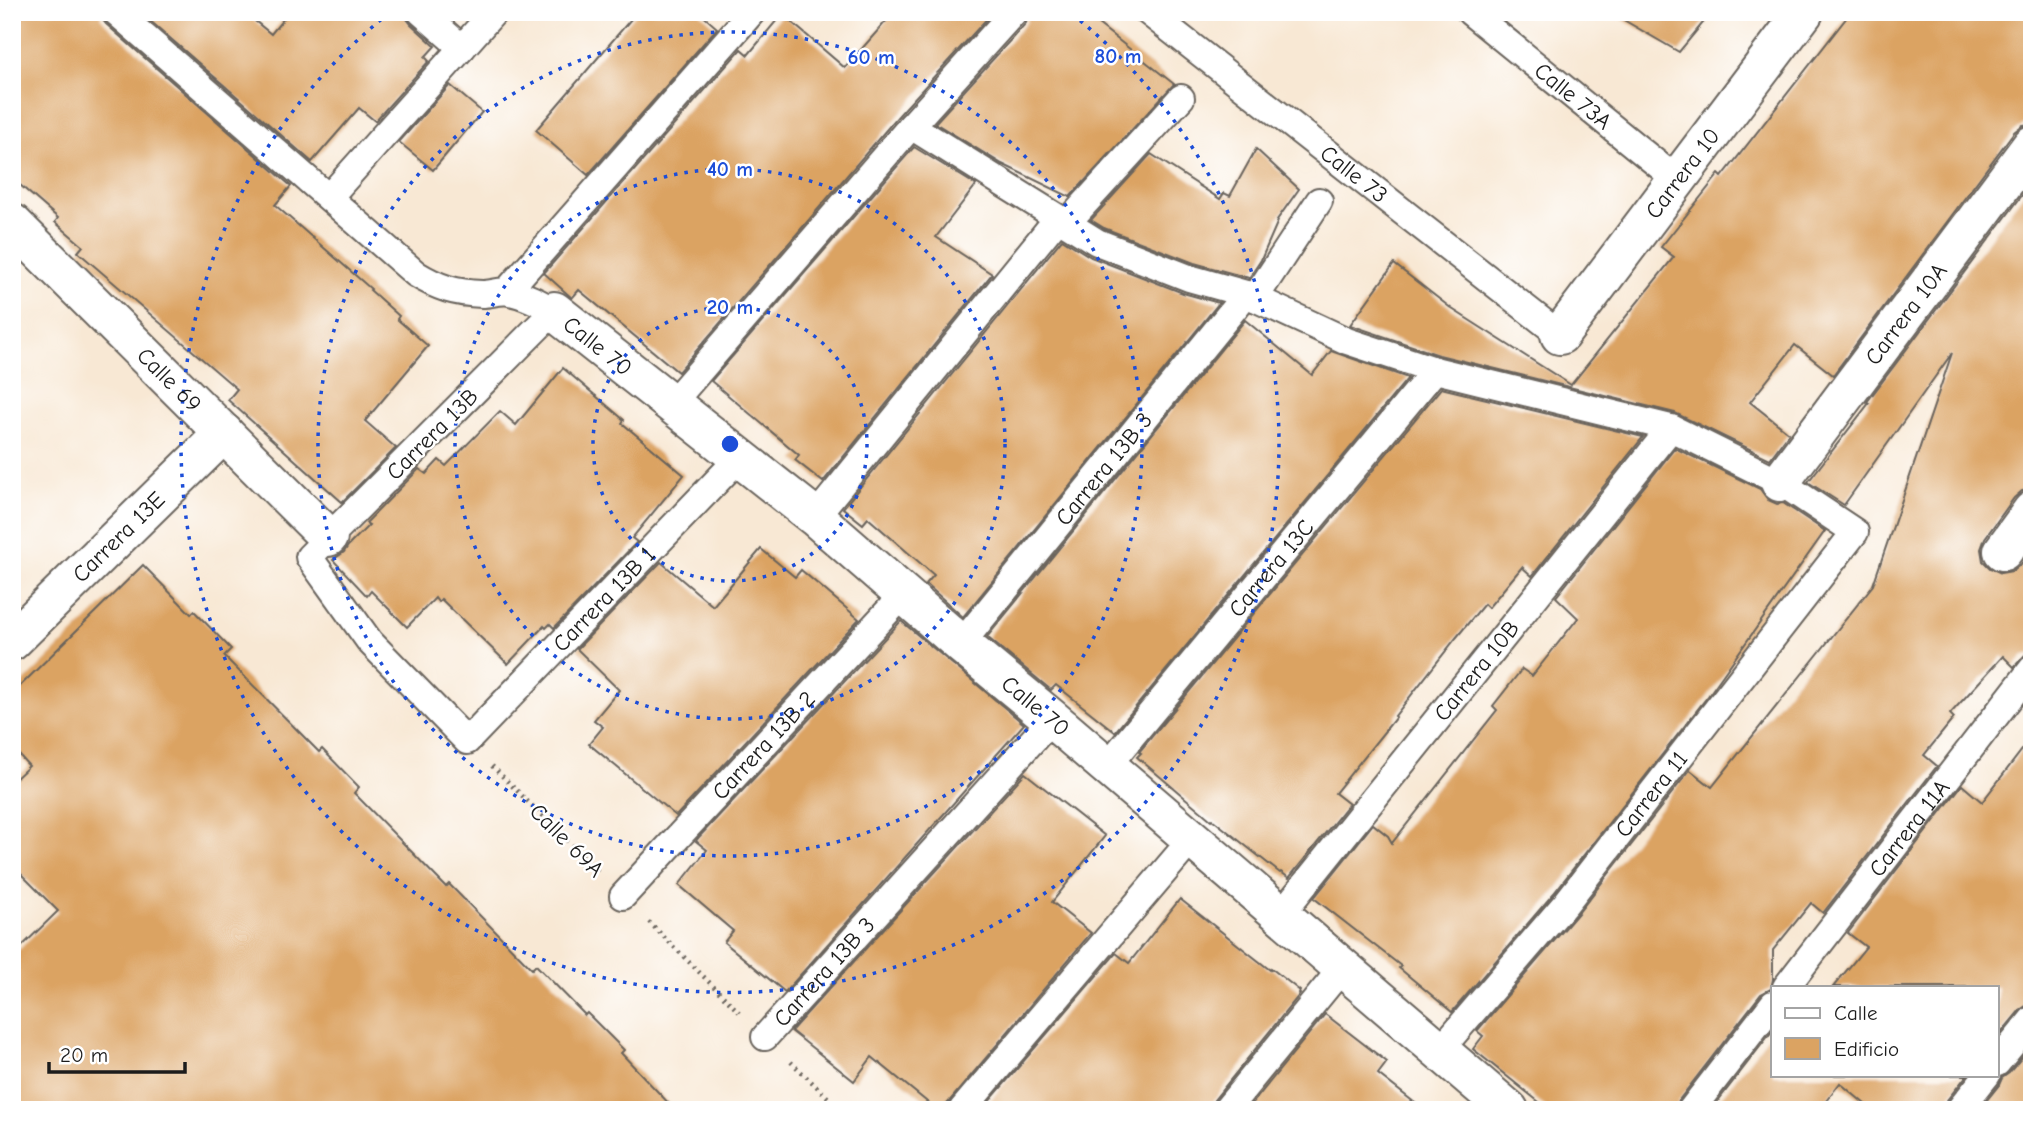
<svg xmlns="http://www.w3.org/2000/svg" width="2044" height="1122" viewBox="0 0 2044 1122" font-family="'Comic Neue',sans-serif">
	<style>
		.building { fill: #dba362 }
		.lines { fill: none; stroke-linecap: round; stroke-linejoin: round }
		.lane-casing { stroke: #69635c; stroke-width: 30 }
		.street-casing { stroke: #69635c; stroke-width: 42 }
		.path { stroke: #69635c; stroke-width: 4.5; stroke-dasharray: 2 5; stroke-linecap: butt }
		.lane { stroke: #fff; stroke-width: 26 }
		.street { stroke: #fff; stroke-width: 38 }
		.ring { fill: none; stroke: #1d4ed8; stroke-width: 3.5; stroke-dasharray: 3.5 7 }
		.labels { text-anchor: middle; stroke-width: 5; stroke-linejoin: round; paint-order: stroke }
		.street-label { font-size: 23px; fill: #1c1c1c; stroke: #fff }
		.centre { fill: #1d4ed8; stroke: #fff; stroke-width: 3.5 }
		.ring-label { font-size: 21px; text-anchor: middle; font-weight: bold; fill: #1d4ed8; stroke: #fff; stroke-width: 5; stroke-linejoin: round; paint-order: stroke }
	</style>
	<rect width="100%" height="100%" fill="#fff"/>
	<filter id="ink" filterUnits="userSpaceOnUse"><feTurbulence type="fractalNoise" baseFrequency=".0143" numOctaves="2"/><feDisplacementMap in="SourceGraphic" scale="14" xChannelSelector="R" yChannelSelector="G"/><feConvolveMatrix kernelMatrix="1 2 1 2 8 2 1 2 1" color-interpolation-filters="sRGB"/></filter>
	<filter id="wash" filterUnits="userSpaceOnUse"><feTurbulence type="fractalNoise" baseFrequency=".00686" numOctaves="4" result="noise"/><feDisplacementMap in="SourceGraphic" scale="28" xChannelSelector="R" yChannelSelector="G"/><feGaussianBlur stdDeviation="1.57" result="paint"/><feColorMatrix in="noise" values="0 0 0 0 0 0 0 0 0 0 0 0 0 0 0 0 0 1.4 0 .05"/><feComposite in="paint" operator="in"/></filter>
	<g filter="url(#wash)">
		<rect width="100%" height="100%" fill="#f8e8d4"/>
		<g id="blocks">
			<g class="building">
				<polygon points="12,12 101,12 101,18 106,24 291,186 275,205 371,289 370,290 399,316 397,319 428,346 365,421 396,448 342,502 228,400 237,389 78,252 83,246 55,222 58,218 12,178"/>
				<polygon points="140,12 244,12 271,34 289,12 406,12 406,18 411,24 435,46 425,57 429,61 375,121 359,108 312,162"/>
				<polygon points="637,12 699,12 717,28 588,175 536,130"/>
				<polygon points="894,12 993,12 899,115 678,372 579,290 572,298 544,273 741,49 748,55 782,14 845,68"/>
				<polygon points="1029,12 1083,12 1174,84 1070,197 1002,164 935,123 1026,23"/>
				<polygon points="1610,12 1712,12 1679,52"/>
				<polygon points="1851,12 2032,12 2032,124 2023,125 2014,132 1833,375 1795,345 1750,402 1789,433 1770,459 1675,413 1439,355 1350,325 1394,264 1452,309 1571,385 1674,257 1661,247 1719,174 1722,177"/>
				<polygon points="450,85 482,112 433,170 399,142"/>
				<polygon points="914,147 976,185 936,237 992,274 823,482 795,460 799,455 711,381"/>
				<polygon points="1256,149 1299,189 1277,220 1278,221 1261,260 1249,278 1194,263 1104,228 1091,220 1151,154 1220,199 1224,193 1230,196"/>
				<polygon points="2032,182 2032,490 2022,491 2014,498 1985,538 1981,549 1983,561 1990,568 2001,573 2012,571 2021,564 2032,549 2032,654 2025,655 2014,667 2003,656 1950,714 1954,718 1924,755 1937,766 1823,913 1811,903 1773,950 1773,979 1771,989 1761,994 1679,1100 1676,1110 1549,1110 1473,1049 1483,1036 1477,1031 1578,913 1690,770 1712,787 1873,585 1952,353 1844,505 1808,482 1869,403 1867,402"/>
				<polygon points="1062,239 1091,257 1183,293 1219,303 963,617 926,584 934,575 868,518 863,524 843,508"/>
				<polygon points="1245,320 1312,375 1331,351 1408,378 1115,732 1056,685 1051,690 987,637"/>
				<polygon points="563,368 624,420 622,423 684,475 632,538 637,542 554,628 550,624 546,628 544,626 508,664 441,599 438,602 435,598 407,627 371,591 367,596 333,560 344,552 348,546 369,525 366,523 419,469 426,474 439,460 446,466 500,411 516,425"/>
				<polygon points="1441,388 1643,437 1532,576 1522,567 1488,608 1484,604 1456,638 1395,716 1396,717 1335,793 1349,804 1289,878 1281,872 1280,873 1212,819 1211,820 1137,757 1141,753 1139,752"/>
				<polygon points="1675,448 1760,489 1768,500 1777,504 1783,503 1825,531 1708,696 1554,893 1452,1012 1399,968 1401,966 1314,898 1373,824 1388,836 1392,843 1497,710 1493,706 1522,669 1532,676 1578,618 1556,597"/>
				<polygon points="761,549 795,577 801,570 859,619 676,816 589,744 603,727 594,720 619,690 577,649 661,562 713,606"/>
				<polygon points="143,565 191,614 194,611 231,649 224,656 319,752 322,749 359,787 354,793 446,887 449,884 532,969 536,965 585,1015 587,1013 624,1050 621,1053 675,1110 12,1110 12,956 58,911 12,865 12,782 29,766 12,747 12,694"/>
				<polygon points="901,621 1024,724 785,992 724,942 733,931 679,885 707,850 696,841 700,836"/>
				<polygon points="2032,737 2032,1005 2026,1006 2020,1010 1997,1038 1997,987 1833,987 1866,947 1848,933 1962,785 1982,802"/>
				<polygon points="1025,773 1105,836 1052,902 1091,933 942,1110 937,1110 872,1057 854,1081 791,1031"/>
				<polygon points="1180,899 1270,970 1271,968 1300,991 1299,993 1300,994 1214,1100 1211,1110 994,1110 987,1104 1116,953 1129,963"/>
				<polygon points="1325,1014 1387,1062 1378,1074 1424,1110 1247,1110"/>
				<polygon points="1773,1030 1773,1075 1967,1075 1947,1100 1944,1110 1872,1110 1840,1083 1819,1110 1711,1110"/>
				<polygon points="2032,1045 2032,1110 1979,1110 1999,1085 2002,1078 2009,1073"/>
			</g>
		</g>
	</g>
	<g filter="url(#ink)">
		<use href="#blocks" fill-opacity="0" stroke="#69635c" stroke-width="2"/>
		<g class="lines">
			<defs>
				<g id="lane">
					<path id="s1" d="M116,12L416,274C439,288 455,293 482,294C491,294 501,290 509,292C526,295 540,303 554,311L309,557L370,642L467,741L740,457"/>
					<polyline points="421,12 462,48"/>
					<path id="s2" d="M1148,12L1560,335"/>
					<path id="s3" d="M1470,12L1677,180"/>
					<polyline points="911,126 1097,242 1189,278 1246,294 1347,341 1435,370 1671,428 1780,482 1855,532 1566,903 1440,1050"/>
					<polyline points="329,197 494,12"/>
					<polyline points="1067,223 1181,98"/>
					<polyline points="507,291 752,12"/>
					<polyline points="1255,298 1319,201"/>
					<polyline points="672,403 911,126 1014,12"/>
					<polyline points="815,517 1058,218"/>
					<path id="s4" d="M961,644L1246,294"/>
					<path id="s5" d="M1107,766L1435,370"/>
					<path id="s6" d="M623,896L905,593"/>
					<path id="s7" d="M1281,914L1671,428"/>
					<path id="s8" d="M1786,987L2032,669"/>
					<path id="s9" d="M765,1037L1052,719"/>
					<polyline points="1997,1063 2032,1020"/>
					<polyline points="962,1110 1192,839"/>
					<polyline points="1226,1110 1343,967"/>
					<polyline points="1691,1110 1773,1004"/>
					<polyline points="1959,1110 1987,1075"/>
				</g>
				<g id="street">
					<path id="s10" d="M12,223L328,537"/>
					<path id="s11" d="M554,311L815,517L961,644L1052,719L1509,1110"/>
					<path id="s12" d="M1560,335L1804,12"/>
					<path id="s13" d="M1780,482L2032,145"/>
					<polyline points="2003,551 2032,511"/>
					<path id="s14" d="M12,641L224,433"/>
				</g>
			</defs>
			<use href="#lane" class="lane-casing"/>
			<use href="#street" class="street-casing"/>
			<g class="path">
				<polyline points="492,766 598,871"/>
				<polyline points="649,922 739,1012"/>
				<polyline points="791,1062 841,1110"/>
			</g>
			<use href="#lane" class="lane"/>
			<use href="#street" class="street"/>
		</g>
	</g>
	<g class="ring">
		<circle cx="730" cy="444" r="137"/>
		<circle cx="730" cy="444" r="275"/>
		<circle cx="730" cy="444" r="412"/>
		<path d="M1072 14A549 549 0 1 1 388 14"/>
	</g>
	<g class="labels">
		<g class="street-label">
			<text dy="8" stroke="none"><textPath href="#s3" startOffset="133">Calle 73A</textPath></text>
			<text dy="8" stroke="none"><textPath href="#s12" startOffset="203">Carrera 10</textPath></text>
			<text dy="8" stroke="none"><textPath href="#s2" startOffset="262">Calle 73</textPath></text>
			<text dy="8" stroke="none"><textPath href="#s13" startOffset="210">Carrera 10A</textPath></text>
			<text dy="8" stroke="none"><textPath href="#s11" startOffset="56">Calle 70</textPath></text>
			<text dy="8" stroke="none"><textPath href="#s10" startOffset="222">Calle 69</textPath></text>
			<text transform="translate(432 434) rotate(-45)" y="8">Carrera 13B</text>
			<text dy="8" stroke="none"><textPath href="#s4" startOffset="226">Carrera 13B 3</textPath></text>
			<text dy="8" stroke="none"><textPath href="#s14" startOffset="149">Carrera 13E</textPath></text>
			<text dy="8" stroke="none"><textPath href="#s5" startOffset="257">Carrera 13C</textPath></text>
			<text dy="8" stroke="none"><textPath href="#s1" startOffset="1332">Carrera 13B 1</textPath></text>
			<text dy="8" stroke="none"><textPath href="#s7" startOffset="312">Carrera 10B</textPath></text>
			<text dy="8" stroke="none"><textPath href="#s11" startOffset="623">Calle 70</textPath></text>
			<text dy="8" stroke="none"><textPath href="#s6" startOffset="206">Carrera 13B 2</textPath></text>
			<text transform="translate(1651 794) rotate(-52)" y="8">Carrera 11</text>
			<text dy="8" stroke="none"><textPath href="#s8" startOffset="201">Carrera 11A</textPath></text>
			<text transform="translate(567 840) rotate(45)" y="8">Calle 69A</text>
			<text dy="8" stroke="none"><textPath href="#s9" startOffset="88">Carrera 13B 3</textPath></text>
		</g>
	</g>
	<circle cx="730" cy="444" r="10" class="centre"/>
	<g class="ring-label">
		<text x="1118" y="63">80 m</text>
		<text x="871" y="64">60 m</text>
		<text x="730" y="176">40 m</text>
		<text x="730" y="314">20 m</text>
	</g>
	<rect width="2044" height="1122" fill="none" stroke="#fff" stroke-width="42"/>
	<rect x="1771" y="986" width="228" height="91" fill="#ffffff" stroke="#a4a4a4" stroke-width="2"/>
	<rect x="1785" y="1008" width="35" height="10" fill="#ffffff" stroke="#a4a4a4" stroke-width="2"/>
	<text x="1834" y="1020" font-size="21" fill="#1c1c1c">Calle</text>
	<rect x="1785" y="1038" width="35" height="21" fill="#dba362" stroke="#a4a4a4" stroke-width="2"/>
	<text x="1834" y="1056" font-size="21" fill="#1c1c1c">Edificio</text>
	<path d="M49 1062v10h136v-10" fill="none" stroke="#1c1c1c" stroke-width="3.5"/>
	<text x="60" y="1062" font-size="21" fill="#1c1c1c" stroke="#ffffff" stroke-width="5" paint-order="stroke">20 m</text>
</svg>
